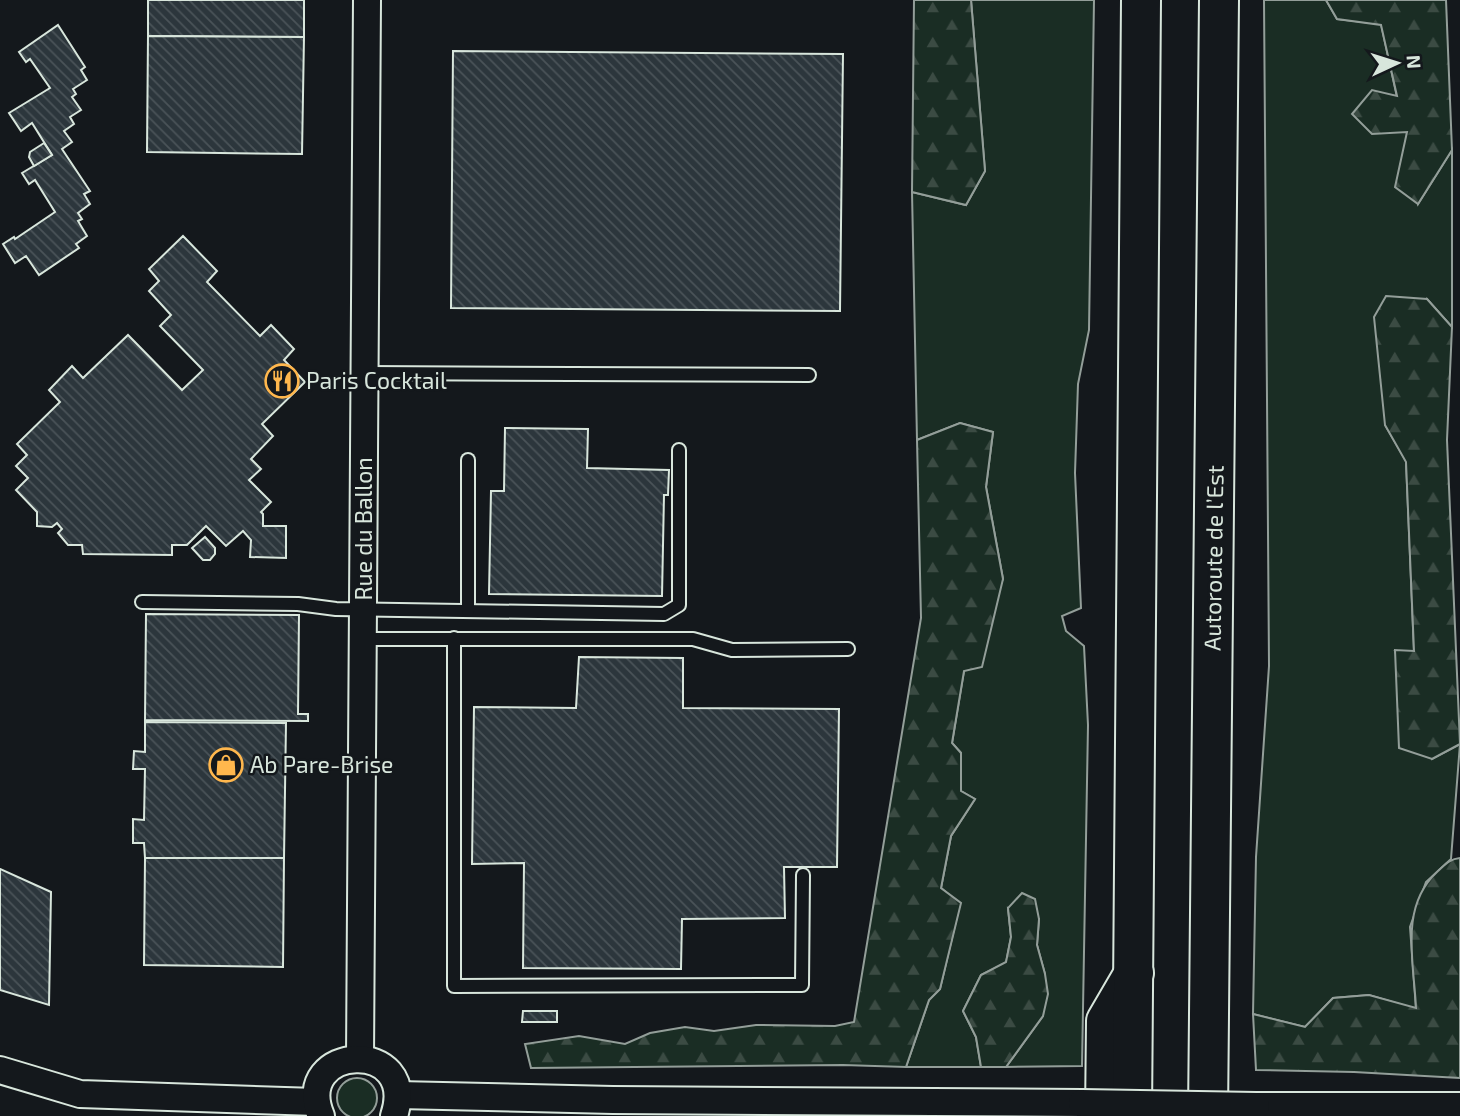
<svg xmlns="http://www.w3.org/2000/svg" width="1460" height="1116" viewBox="0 0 1460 1116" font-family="'Exo 2',sans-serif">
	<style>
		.grass { fill: #1a2d24; stroke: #939e99; stroke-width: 2 }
		.forest { fill: url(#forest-firs); stroke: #939e99; stroke-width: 2 }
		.building { fill: url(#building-back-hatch); stroke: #d8e6dc; stroke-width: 2 }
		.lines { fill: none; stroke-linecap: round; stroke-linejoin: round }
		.service-casing { stroke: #d8e6dc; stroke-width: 16 }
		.minor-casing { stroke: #d8e6dc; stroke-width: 30 }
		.motorway-casing { stroke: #d8e6dc; stroke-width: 42 }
		.service { stroke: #14181c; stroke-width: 12 }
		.minor { stroke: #14181c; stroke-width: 26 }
		.motorway { stroke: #14181c; stroke-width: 38 }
		.minor-bridge-casing { stroke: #d8e6dc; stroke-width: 30; stroke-linecap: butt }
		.minor-bridge { stroke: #14181c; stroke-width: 26 }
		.labels { text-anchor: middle; stroke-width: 5; stroke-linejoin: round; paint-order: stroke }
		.poi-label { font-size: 23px; fill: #d8e6dc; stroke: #14181c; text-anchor: start }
		.street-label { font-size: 23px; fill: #d8e6dc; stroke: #14181c }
	</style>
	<defs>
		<pattern id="forest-firs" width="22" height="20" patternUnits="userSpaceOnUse" patternTransform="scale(1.75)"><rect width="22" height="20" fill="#1a2d24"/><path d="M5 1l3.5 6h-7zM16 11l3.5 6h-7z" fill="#3b4b43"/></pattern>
		<pattern id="building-back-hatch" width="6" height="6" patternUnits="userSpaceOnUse" patternTransform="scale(1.75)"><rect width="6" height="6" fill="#2c363c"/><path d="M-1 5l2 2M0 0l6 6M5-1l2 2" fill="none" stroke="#4a5358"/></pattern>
	</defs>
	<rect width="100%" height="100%" fill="#14181c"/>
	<g class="grass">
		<polygon points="971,0 1094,0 1089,330 1078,384 1075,473 1081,608 1062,616 1066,631 1084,646 1088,725 1082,1066 1006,1067 1043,1016 1045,974 1037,945 1039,919 1008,908 1011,937 1006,963 981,975 963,1011 976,1037 981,1067 906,1067 929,1000 940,989 960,904 941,888 951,836 975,799 961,791 961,753 952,743 964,671 1003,579 986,487 993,432 960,423 917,440 912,192 966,205 985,171"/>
		<polygon points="1264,0 1326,0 1337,19 1381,24 1397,97 1407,131 1418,204 1452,150 1452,327 1427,299 1385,425 1406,461 1414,652 1395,651 1432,759 1460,744 1451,859 1426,882 1410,927 1416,1009 1369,995 1333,998 1305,1027 1253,1014 1256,857 1269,666"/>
		<circle cx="357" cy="1098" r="20"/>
	</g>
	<g class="forest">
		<polygon points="914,0 971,0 985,171 966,205 912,192"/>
		<polygon points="1326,0 1446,0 1452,150 1418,204 1395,187 1407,132 1372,134 1352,114 1372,90 1397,96 1381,25 1337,19"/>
		<polygon points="1386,296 1427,299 1452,327 1447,440 1460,744 1432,759 1399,748 1395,650 1414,651 1406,462 1385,425 1374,317"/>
		<polygon points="960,423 993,432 986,487 1003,579 982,667 964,671 952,743 961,753 961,791 975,799 951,836 941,888 961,903 940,989 929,1000 906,1067 843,1065 531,1068 525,1044 579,1036 625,1044 650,1033 685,1027 714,1031 756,1025 835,1026 854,1022 921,618 917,440"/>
		<path d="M1460,858V1078L1354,1072L1256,1070L1253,1014L1305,1027L1333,998L1369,995L1416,1008C1414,962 1399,907 1437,872C1445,865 1449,859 1460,858Z"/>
		<polygon points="1022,893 1035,899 1039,919 1037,945 1045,974 1048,994 1043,1016 1006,1067 981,1067 976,1037 963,1011 981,975 1006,962 1011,937 1008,908"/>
	</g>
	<g class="building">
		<polygon points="148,0 304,0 304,37 148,36"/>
		<polygon points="58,25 85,67 81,70 87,80 73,89 76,94 72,97 81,110 70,117 74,124 64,131 72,142 62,149 90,191 84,194 90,204 78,213 82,219 78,221 87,236 76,244 79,248 39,275 26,256 15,263 3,244 14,237 15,239 55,212 35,180 29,184 22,173 52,155 32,123 21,131 9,113 50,88 30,59 26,62 19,52"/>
		<polygon points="148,36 304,37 302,154 147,152"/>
		<polygon points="453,51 843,54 840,311 451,308"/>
		<polygon points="44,143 52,155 34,166 29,157 30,152"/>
		<polygon points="183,236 217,271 207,282 260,336 271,325 294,349 284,360 305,382 262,424 273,436 251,459 261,469 249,480 271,502 261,512 263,514 263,526 286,526 286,558 250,557 251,540 243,531 226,546 206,526 187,545 172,545 172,555 83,554 82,545 68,545 58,533 62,529 57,523 52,527 37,526 37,512 16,490 28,478 16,466 27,455 17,444 60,402 49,390 72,366 83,378 128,335 182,390 203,370 160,326 171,315 149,291 159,281 149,269"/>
		<polygon points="505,428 588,429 587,468 669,470 668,495 664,495 662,596 489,594 491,491 504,491"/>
		<polygon points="205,537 215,548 215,554 210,560 203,560 192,548"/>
		<polygon points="146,614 299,615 298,714 308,714 308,721 145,720"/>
		<polygon points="579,657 683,658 683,708 839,709 837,867 784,867 785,918 682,919 681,969 523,968 524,863 472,864 474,707 576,708"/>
		<polygon points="145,722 286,723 284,858 145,858 144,843 133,843 133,819 144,820 145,769 133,769 134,751 145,752"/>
		<polygon points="145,858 284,858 283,967 144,965"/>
		<polygon points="0,869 51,892 49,1005 0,990"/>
		<polygon points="523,1011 557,1011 557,1022 522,1022"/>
	</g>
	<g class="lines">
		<defs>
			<g id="service">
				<polyline points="365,373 809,375"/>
				<polyline points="142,602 298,604 336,609 664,614 679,605 679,450"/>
				<polyline points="468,611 468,460"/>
				<polyline points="454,638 454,986 802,985 803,875"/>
				<polyline points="363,639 693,639 732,650 848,649"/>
			</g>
			<g id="minor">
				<polyline points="360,1058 367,0"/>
				<polyline points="0,1070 80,1094 316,1102"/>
				<polyline points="398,1095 613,1100 1082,1103"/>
				<polyline points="1256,1106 1460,1106"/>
				<path d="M321,1116C291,1044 420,1037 394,1116"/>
			</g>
			<g id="motorway">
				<polyline points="1105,1116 1106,1021 1134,973"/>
				<polyline points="1132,1116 1141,0"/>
				<polyline points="1208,1116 1219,0"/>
			</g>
		</defs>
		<use href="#service" class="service-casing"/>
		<use href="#minor" class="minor-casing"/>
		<use href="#motorway" class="motorway-casing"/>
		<use href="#service" class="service"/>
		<use href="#minor" class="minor"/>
		<use href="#motorway" class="motorway"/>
		<defs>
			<polyline id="minor-bridge" points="1082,1103 1256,1106"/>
		</defs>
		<use href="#minor-bridge" class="minor-bridge-casing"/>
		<use href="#minor-bridge" class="minor-bridge"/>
	</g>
	<defs>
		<symbol id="restaurant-ring" viewBox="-11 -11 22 22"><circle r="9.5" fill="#14181c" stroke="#ffb74d" stroke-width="1.5"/><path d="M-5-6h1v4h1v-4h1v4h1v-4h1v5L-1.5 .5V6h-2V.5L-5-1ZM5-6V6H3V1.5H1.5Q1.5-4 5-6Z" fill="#ffb74d"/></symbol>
		<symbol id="shop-ring" viewBox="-11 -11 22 22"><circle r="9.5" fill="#14181c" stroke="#ffb74d" stroke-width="1.5"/><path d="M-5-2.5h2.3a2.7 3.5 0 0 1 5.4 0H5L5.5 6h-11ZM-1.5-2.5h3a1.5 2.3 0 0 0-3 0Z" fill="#ffb74d"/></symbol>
	</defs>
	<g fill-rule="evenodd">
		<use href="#restaurant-ring" x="263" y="362" width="38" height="38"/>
		<use href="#shop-ring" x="207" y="746" width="38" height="38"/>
	</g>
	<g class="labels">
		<g class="poi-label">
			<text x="306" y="389">Paris Cocktail</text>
			<text x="250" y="773">Ab Pare-Brise</text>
		</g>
		<g class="street-label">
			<text transform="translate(364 529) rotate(-90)" y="8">Rue du Ballon</text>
			<text transform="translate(1214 558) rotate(-89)" y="8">Autoroute de l’Est</text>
		</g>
	</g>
	<g transform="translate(1397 63) rotate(86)" stroke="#14181c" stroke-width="5" paint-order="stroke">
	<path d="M0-5L12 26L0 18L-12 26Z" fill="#d8e6dc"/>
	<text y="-10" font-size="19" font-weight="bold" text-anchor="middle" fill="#d8e6dc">N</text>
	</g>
</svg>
